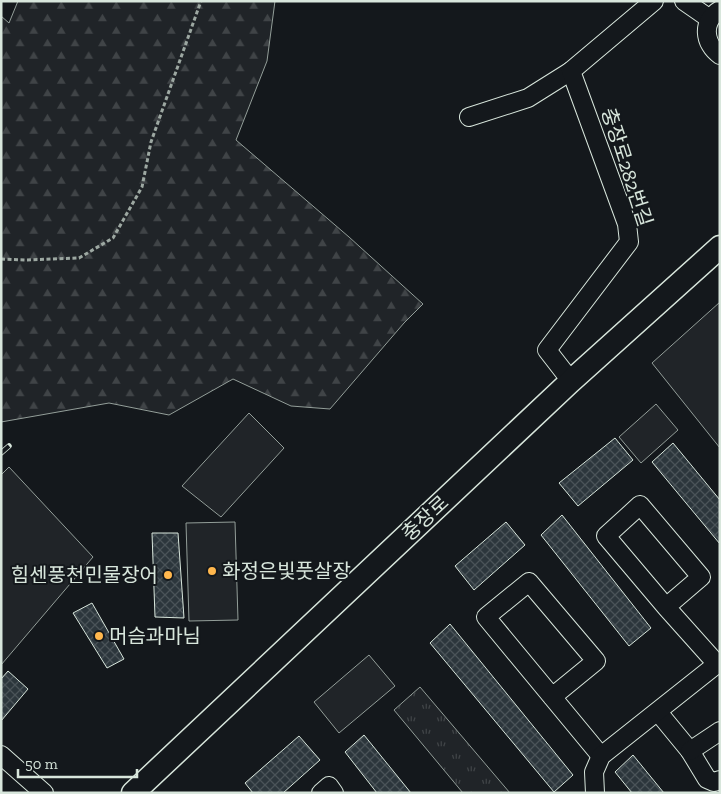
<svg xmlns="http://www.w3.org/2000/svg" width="721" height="794" viewBox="0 0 721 794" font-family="'Zilla Slab','Noto Sans KR',serif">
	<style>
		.grass { fill: url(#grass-tufts); stroke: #939e99 }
		.forest { fill: url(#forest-firs); stroke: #939e99 }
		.park { fill: #202428; stroke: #939e99 }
		.building { fill: url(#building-cross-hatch); stroke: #d8e6dc }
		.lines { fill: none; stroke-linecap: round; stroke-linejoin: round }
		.minor-casing { stroke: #d8e6dc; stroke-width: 20 }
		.major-casing { stroke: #d8e6dc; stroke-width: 25 }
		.path { stroke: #9da8a2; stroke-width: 3; stroke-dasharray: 4 2.5; stroke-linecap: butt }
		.minor { stroke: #14181c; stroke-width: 18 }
		.major { stroke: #14181c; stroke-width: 22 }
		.rail-casing { stroke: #d8e6dc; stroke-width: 5.5 }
		.rail { stroke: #14181c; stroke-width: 4; stroke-dasharray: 11; stroke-linecap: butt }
		.poi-dot { fill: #ffb74d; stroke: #14181c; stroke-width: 2 }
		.labels { text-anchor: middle; stroke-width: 4; stroke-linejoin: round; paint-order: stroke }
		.street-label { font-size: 20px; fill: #d8e6dc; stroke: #14181c }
		.poi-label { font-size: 20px; fill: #d8e6dc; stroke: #14181c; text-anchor: start }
	</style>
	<defs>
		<pattern id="grass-tufts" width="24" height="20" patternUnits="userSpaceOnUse" patternTransform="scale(1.25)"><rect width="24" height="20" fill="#202428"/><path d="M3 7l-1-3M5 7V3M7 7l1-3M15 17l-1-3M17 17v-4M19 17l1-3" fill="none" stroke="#404447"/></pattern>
		<pattern id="forest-firs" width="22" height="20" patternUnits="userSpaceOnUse" patternTransform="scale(1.25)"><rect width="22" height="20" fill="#202428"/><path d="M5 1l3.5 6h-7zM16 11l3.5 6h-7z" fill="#404447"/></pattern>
		<pattern id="building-cross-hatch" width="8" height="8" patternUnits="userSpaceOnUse" patternTransform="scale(1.25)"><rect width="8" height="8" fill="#2c363c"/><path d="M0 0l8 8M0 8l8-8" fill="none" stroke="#4a5358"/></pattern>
	</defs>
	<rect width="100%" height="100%" fill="#14181c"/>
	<polygon class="grass" points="420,687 510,793 463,793 394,710"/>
	<polygon class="forest" points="18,1 275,1 267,61 236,140 349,237 423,304 404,323 330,409 291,406 233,379 169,415 109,403 1,422 1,16 9,23"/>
	<g class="park">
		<polygon points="720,302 720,448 652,363"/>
		<polygon points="656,404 678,430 641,463 619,437"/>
		<polygon points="249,413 284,448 221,517 182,486"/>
		<polygon points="9,467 93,557 1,665 1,475"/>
		<polygon points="235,522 238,620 189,621 186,523"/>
		<polygon points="369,655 395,686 339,733 314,702"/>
	</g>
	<g class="building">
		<polygon points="615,438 633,460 578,506 559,483"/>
		<polygon points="673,443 720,500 720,544 652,462"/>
		<polygon points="562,515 651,628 629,646 541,535"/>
		<polygon points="506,522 525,545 474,590 455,566"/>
		<polygon points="152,533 178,533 184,618 155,617"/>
		<polygon points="92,603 124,659 107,668 73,613"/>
		<polygon points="450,624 573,775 554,792 430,643"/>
		<polygon points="8,671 28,689 1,721 1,679"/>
		<polygon points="364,735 411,793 377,793 345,752"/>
		<polygon points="299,736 320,760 283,793 253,793 245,783"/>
		<polygon points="633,755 664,793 632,793 615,772"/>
	</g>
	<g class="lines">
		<defs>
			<g id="minor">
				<polyline points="684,1 710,19"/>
				<path d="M720,10C701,21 704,44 720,55"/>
				<polyline points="469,117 528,98 571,71"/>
				<polyline points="571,381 547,350 629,242 627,224 571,71 654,1"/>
				<polyline points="552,697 596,661 529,582 486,617 601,756"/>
				<polyline points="658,712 690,751 707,779 714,782 720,780"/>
				<polyline points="690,751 720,731"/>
				<polyline points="1,755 44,793"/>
				<polyline points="321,793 329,786 334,793"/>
				<polyline points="595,793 594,772 601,756 717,664 666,607 606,536 640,505 701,577 666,607"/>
			</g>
			<polyline id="major" points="133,793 571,381 720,247"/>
		</defs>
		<use href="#minor" class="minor-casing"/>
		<use href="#major" class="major-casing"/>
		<polyline class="path" points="1,259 26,260 79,258 113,238 142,187 151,142 201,1"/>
		<use href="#minor" class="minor"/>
		<use href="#major" class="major"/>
		<defs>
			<polyline id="rail" points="1,453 9,446"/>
		</defs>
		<use href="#rail" class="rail-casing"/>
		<use href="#rail" class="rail"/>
	</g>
	<g class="poi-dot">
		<circle cx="212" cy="571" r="5"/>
		<circle cx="168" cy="575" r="5"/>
		<circle cx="99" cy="636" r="5"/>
	</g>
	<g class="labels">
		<g class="street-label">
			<text transform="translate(627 167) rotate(72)" y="7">충장로282번길</text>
			<text transform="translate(425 518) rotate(-43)" y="7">충장로</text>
		</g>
		<g class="poi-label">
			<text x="222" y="578">화정은빛풋살장</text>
			<text x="158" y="582" text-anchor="end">힘센풍천민물장어</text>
			<text x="109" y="643">머슴과마님</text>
		</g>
	</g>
	<rect width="721" height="794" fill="none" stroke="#d8e6dc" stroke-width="5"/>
	<path d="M18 769v8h119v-8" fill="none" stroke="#d8e6dc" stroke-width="2.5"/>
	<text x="25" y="769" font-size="15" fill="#d8e6dc" stroke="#14181c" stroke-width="4" paint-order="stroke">50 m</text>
</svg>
